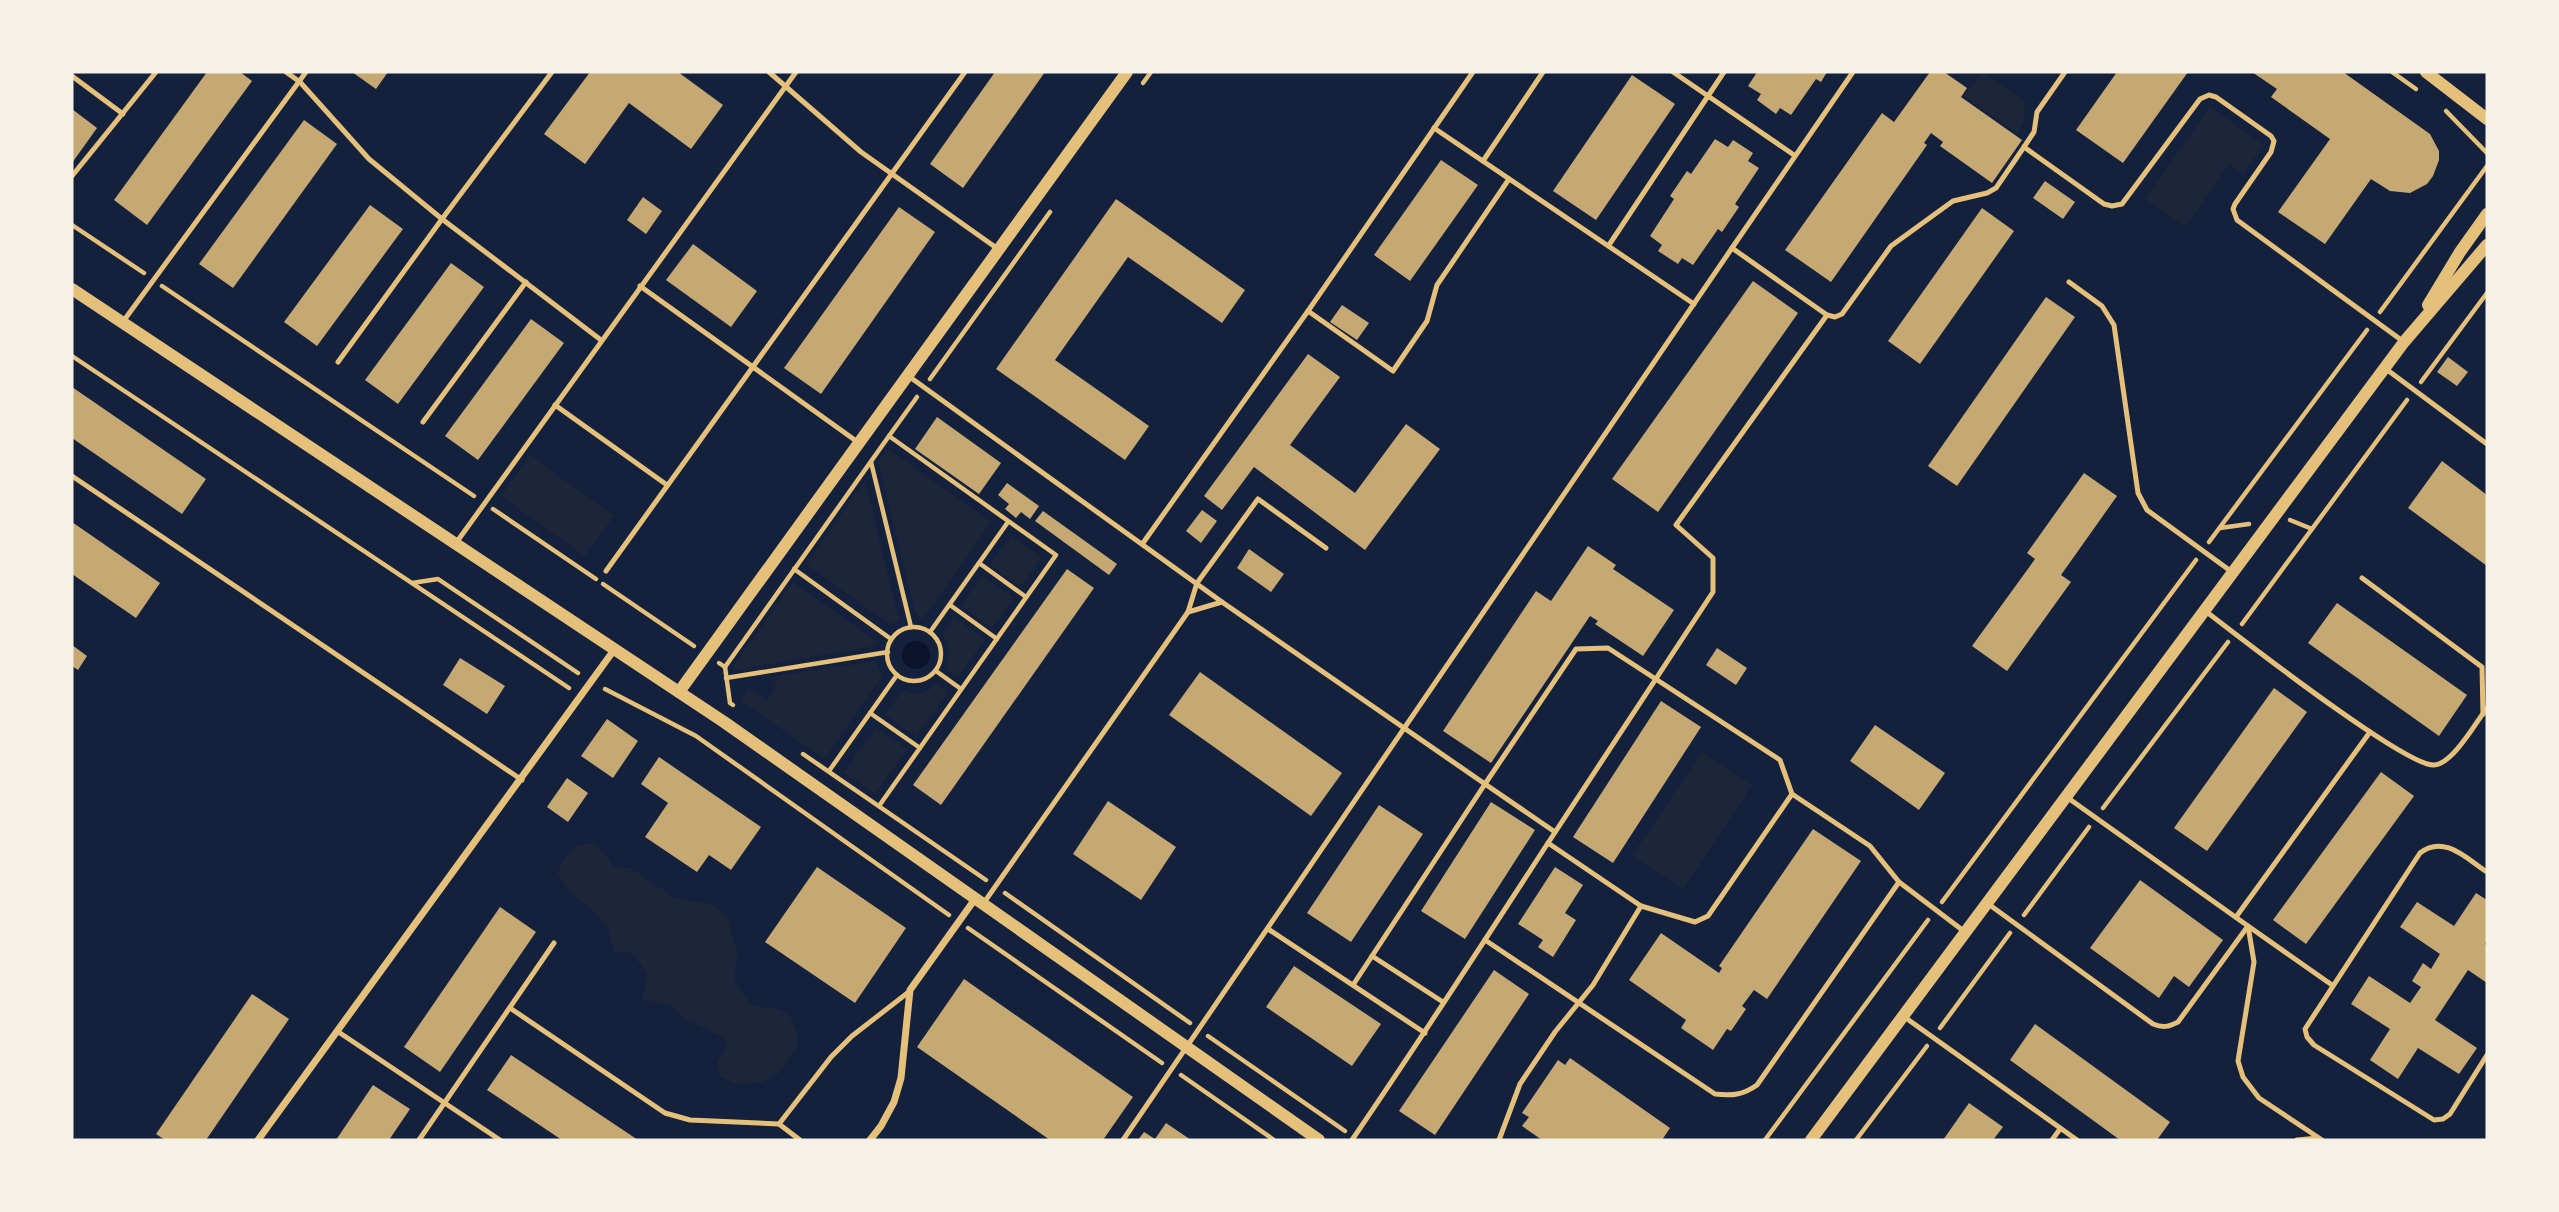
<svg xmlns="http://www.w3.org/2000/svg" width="2559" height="1212" viewBox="0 0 2559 1212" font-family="'Source Serif 4',serif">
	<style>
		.green { fill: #1d2539 }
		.water { fill: #0b132b }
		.building { fill: #c6a872 }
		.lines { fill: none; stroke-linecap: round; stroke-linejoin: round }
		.path { stroke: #e5c07b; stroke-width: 4.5 }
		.service { stroke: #e5c07b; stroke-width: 5 }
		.minor { stroke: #e5c07b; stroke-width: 7 }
		.tertiary { stroke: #e5c07b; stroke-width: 12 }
	</style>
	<rect width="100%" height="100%" fill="#14213d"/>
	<g class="green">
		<polygon points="1983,72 2025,102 2024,121 2017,133 1964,96"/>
		<polygon points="2210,107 2264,145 2243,174 2229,164 2185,227 2145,199"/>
		<polygon points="888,449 991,522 923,619 915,613 878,461"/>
		<polygon points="530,455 614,516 585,556 501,496"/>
		<polygon points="865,481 899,620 891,625 806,564"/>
		<polygon points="1011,536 1042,557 1021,587 990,565"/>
		<polygon points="982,576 1014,598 992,628 961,606"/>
		<polygon points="793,582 878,642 876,646 734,670 732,668"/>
		<polygon points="954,617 985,639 958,677 946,669 949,649 943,633"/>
		<polygon points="876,661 882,677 824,759 740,700 748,688 767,700 777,684 768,677"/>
		<path d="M936,684L948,692L916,737L885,715L903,690C916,697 926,694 936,684Z"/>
		<polygon points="876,727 907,749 875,794 844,772"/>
		<polygon points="1702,752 1752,785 1683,889 1632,856"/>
		<path d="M596,843L614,867L630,868L675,898L714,905L727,917L738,955L734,979L741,992L754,1006L780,1009L790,1016L797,1033V1047L776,1076L759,1083L736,1084L719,1076L718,1062L727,1044L720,1035L689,1022L670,1005L641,999C652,973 648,972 629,952H614C611,943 610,931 605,924C591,905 568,896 558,874L562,861L577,845Z"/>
	</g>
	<circle class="water" cx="916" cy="655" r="14"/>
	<g class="building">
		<polygon points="207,72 240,72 252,81 147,225 114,200"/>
		<polygon points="352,72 388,72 376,89"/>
		<polygon points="590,72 678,72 723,105 691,149 629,103 585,164 544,134"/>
		<polygon points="995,72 1045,72 963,188 930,164"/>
		<polygon points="1757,72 1827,72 1821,82 1816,79 1791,115 1780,108 1776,114 1757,100 1761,94 1748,86"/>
		<polygon points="1930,72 1944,72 1967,88 1961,97 2022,140 1992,183 1940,146 1943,142 1931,133 1924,143 1927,145 1831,282 1785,250 1882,113 1894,122"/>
		<polygon points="2117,72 2188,72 2123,163 2076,130"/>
		<polygon points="2252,72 2343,72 2430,134 2439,151 2439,160 2433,176 2427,184 2410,193 2390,191 2371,179 2325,244 2278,212 2330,139 2271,97 2277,89"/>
		<polygon points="1632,75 1675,104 1596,220 1553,191"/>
		<polygon points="72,109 97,128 72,163"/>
		<polygon points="304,120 337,144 233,288 199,264"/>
		<polygon points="1715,139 1728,147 1733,140 1753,153 1748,161 1759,168 1735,204 1739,207 1722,232 1718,229 1693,265 1682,258 1678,264 1658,251 1662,245 1650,236 1674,199 1670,196 1687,171 1691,174"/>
		<polygon points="1441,160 1478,185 1410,281 1374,255"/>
		<polygon points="2045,181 2075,202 2063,219 2033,198"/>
		<polygon points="643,197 662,211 646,234 627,220"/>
		<polygon points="1116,199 1245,290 1222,323 1128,257 1055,360 1149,426 1125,460 996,369"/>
		<polygon points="370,205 403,229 317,346 284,322"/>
		<polygon points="899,207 935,232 821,394 784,368"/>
		<polygon points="1982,208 2014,231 1920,364 1888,341"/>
		<polygon points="693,244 757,291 731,327 666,280"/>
		<polygon points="451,263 484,287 398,404 365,380"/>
		<polygon points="1753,281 1798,313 1658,512 1612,479"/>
		<polygon points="2046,297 2075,317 1957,486 1928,466"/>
		<polygon points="1342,305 1369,323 1357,340 1330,322"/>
		<polygon points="531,319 564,343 478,460 445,436"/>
		<polygon points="1308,354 1340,377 1290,445 1355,493 1406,424 1440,449 1365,550 1254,467 1222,510 1204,496"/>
		<polygon points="2448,357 2468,372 2457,386 2437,372"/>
		<polygon points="72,387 206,479 182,514 72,438"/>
		<polygon points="937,417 1001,463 979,494 915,449"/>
		<polygon points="2442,461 2487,495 2487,566 2408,508"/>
		<polygon points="2084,473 2117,496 2061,575 2071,582 2007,671 1972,646 2035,559 2027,553"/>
		<polygon points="1007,483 1039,506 1030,519 1021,512 1016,518 1005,509 1009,504 998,495"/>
		<polygon points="1202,510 1217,521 1201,543 1186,531"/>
		<polygon points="1043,511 1117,564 1109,575 1035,521"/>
		<polygon points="72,522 160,583 136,618 72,574"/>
		<polygon points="1588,546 1616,565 1613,569 1674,610 1643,656 1595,624 1598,621 1590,616 1491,763 1443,731 1536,591 1551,601"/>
		<polygon points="1249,549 1284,574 1271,592 1237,568"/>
		<polygon points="1067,569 1094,588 941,805 913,785"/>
		<polygon points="2337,603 2467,695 2439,736 2308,643"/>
		<polygon points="72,645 87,656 78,670 72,666"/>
		<polygon points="1717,648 1747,668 1736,685 1706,665"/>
		<polygon points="460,658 505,686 487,714 443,685"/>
		<polygon points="1200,672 1342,773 1311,816 1169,715"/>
		<polygon points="2274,688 2307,712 2207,851 2174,828"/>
		<polygon points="1661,701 1701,727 1613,863 1573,837"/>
		<polygon points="607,719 638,741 613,778 581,756"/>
		<polygon points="1875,725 1945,773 1919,810 1850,761"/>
		<polygon points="659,757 761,827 731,870 709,855 697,872 645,837 668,803 641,784"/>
		<polygon points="2381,772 2414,796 2306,944 2273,920"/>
		<polygon points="567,778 588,793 568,822 547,807"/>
		<polygon points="1108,801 1176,847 1141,900 1073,854"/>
		<polygon points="1491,802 1535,830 1465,939 1421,911"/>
		<polygon points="1379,805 1423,834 1351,942 1307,913"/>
		<polygon points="1813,829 1861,861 1767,999 1754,990 1742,1006 1746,1009 1731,1031 1727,1029 1713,1050 1681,1028 1686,1020 1629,980 1661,933 1719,973 1722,968 1719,966"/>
		<polygon points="817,867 906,928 855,1003 765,942"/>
		<polygon points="1555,867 1583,885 1565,913 1576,920 1553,957 1538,947 1543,940 1518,924"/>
		<polygon points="2140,880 2223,940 2189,987 2174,976 2159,998 2090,948"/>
		<polygon points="2476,893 2487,900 2487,941 2485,944 2487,946 2487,983 2468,970 2435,1020 2477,1048 2459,1074 2418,1048 2398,1079 2370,1060 2390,1029 2351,1004 2369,976 2410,1003 2421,987 2412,981 2423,963 2431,969 2440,954 2400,927 2417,902 2454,926"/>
		<polygon points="500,907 536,932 440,1072 404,1047"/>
		<polygon points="1294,966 1381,1024 1352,1066 1266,1007"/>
		<polygon points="1494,970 1529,994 1435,1135 1399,1111"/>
		<polygon points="964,979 1133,1097 1103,1140 1050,1140 917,1047"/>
		<polygon points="252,994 289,1019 206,1140 165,1140 156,1134"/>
		<polygon points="2035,1024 2170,1122 2157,1140 2120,1140 2010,1060"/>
		<polygon points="511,1055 638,1140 562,1140 487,1090"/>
		<polygon points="1570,1058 1670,1128 1662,1140 1542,1140 1522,1126 1529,1117 1522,1113 1558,1060 1565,1065"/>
		<polygon points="373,1085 410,1109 389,1140 336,1140"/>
		<polygon points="1969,1103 2003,1127 1993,1140 1943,1140"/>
		<polygon points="1166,1123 1191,1140 1138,1140 1144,1132 1155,1139"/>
	</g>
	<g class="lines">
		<g class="path">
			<polyline points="2392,72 2416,89"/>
			<polyline points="1143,83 1151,72"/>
			<polyline points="2446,111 2487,153"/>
			<polyline points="72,225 144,273"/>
			<polyline points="162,286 474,496"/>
			<polyline points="2380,312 2487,166"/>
			<polyline points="72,356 569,688"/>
			<polyline points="930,379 1050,212"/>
			<polyline points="2421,382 2487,293"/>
			<polyline points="889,436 917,397"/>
			<polyline points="871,462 911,627"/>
			<polyline points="493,509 596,579"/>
			<polyline points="2290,520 2312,529"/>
			<polyline points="2220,528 2249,524"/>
			<polyline points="2209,542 2367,330"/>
			<polyline points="979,563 1026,597"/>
			<polyline points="794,569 891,639"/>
			<polyline points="412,583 438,579 578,673"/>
			<polyline points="603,584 694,646"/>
			<polyline points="950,605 997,639"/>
			<polyline points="2242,624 2407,400"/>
			<circle cx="914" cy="654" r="27"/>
			<polyline points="930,632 1008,522"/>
			<polyline points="719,663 725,667 730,703 733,705"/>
			<polyline points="725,667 889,436 1056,555 879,806"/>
			<polyline points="936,671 961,689"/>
			<polyline points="726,678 888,652"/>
			<polyline points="605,689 696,736 949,915"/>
			<polyline points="870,713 920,748"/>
			<polyline points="803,754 986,880"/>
			<polyline points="829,771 897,675"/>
			<polyline points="2103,808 2228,642"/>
			<polyline points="1005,893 1190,1023"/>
			<polyline points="1942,902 2196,560"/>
			<polyline points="2024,915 2089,827"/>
			<polyline points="968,928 1162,1063"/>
			<polyline points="1940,1028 2010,933"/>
			<polyline points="1208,1036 1345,1131"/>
			<polyline points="1181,1075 1274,1140"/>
			<polyline points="1765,1140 1928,920"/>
			<polyline points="1856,1140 1927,1046"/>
		</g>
		<g class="service">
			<polyline points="286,72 300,82 369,159 442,219 552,72"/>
			<polyline points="769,72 861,152 998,249"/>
			<polyline points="1724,72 1708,96 1794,155"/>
			<polyline points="1853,72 1732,248 1827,315 1835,317 1842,314 1891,246 1953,201 1987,193 1996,188 2024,147"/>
			<polyline points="2065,72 2037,112 2034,132 2024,147 2104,204 2112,206 2122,204 2200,99 2209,95 2216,97 2271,136 2274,141 2271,152 2235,204 2233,209 2237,220 2404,342"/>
			<polyline points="72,76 123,114"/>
			<polyline points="1434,128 1694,304"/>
			<polyline points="1483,161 1543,72"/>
			<polyline points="72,176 156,72"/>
			<polyline points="1609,245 1708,96 1673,72"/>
			<polyline points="2069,282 2102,306 2114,325 2138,493 2147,510 2232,572"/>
			<polyline points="640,286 859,443"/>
			<polyline points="1308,311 1393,371 1427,321 1437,285 1509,179"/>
			<polyline points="122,323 306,72"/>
			<polyline points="338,362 442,219 601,340"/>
			<polyline points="2386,369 2487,444"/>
			<polyline points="907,375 1222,602 1485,784 1353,985"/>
			<polyline points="555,405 667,485"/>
			<polyline points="423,422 526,282"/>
			<polyline points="72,476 522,780"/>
			<polyline points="456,543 796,72"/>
			<polyline points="1143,543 1308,311 1473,72"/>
			<polyline points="606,571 965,72"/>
			<polyline points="2362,578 2482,667 2483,714"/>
			<path d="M2204,610C2237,635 2405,767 2434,765C2453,764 2476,722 2487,708"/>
			<polyline points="1188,612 1222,602"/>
			<polyline points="2068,798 2248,926 2254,962 2238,1061 2243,1077 2259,1098 2322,1140"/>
			<polyline points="1555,832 1485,784 1576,649 1608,648 1780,760 1792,794"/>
			<polyline points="1548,843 1713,592 1713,558 1676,525 1827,315"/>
			<path d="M2487,872C2467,859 2444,834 2420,853L2305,1029L2307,1037L2314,1045L2434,1120L2443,1119L2450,1114L2487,1055"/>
			<path d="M1987,903L2153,1024C2163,1028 2168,1027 2178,1022L2248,926L2332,985"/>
			<polyline points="983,904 1188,612 1197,583 1258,499 1326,548"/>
			<polyline points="2236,917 2370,732"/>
			<polyline points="1268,929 1425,1033"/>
			<path d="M1485,940L1715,1094C1732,1096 1743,1095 1757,1085L1899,882"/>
			<polyline points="1372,956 1443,1002"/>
			<polyline points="510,1008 665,1113 690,1120 779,1124 831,1057 852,1036 910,991"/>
			<polyline points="1903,1016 2077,1140"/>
			<polyline points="337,1031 500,1140"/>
			<polyline points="779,1124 800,1140"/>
			<polyline points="419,1140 554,943"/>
			<polyline points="1123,1140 1732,248"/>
			<path d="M1352,1140C1419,1042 1483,943 1548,843L1641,906"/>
			<polyline points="1499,1140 1520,1084 1555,1032 1593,985 1641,906 1695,922 1708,916 1792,794 1870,846 1899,882 1965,932"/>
			<polyline points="2052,1140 2060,1129"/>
			<polyline points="2297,1140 2318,1138"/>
		</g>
		<g class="minor">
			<polyline points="258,1140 614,650"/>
			<polyline points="870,1140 881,1126 894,1102 901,1078 910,990 975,899"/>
		</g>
		<g class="tertiary">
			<polyline points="2426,72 2487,119"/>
			<polyline points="72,289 724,722 1319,1140"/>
			<polyline points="2428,305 2460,252 2487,214"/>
			<polyline points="679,692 1127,72"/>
			<polyline points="1811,1140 2404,342 2487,245"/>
		</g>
	</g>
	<rect width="2559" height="1212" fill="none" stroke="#f6f1e7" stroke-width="147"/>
</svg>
